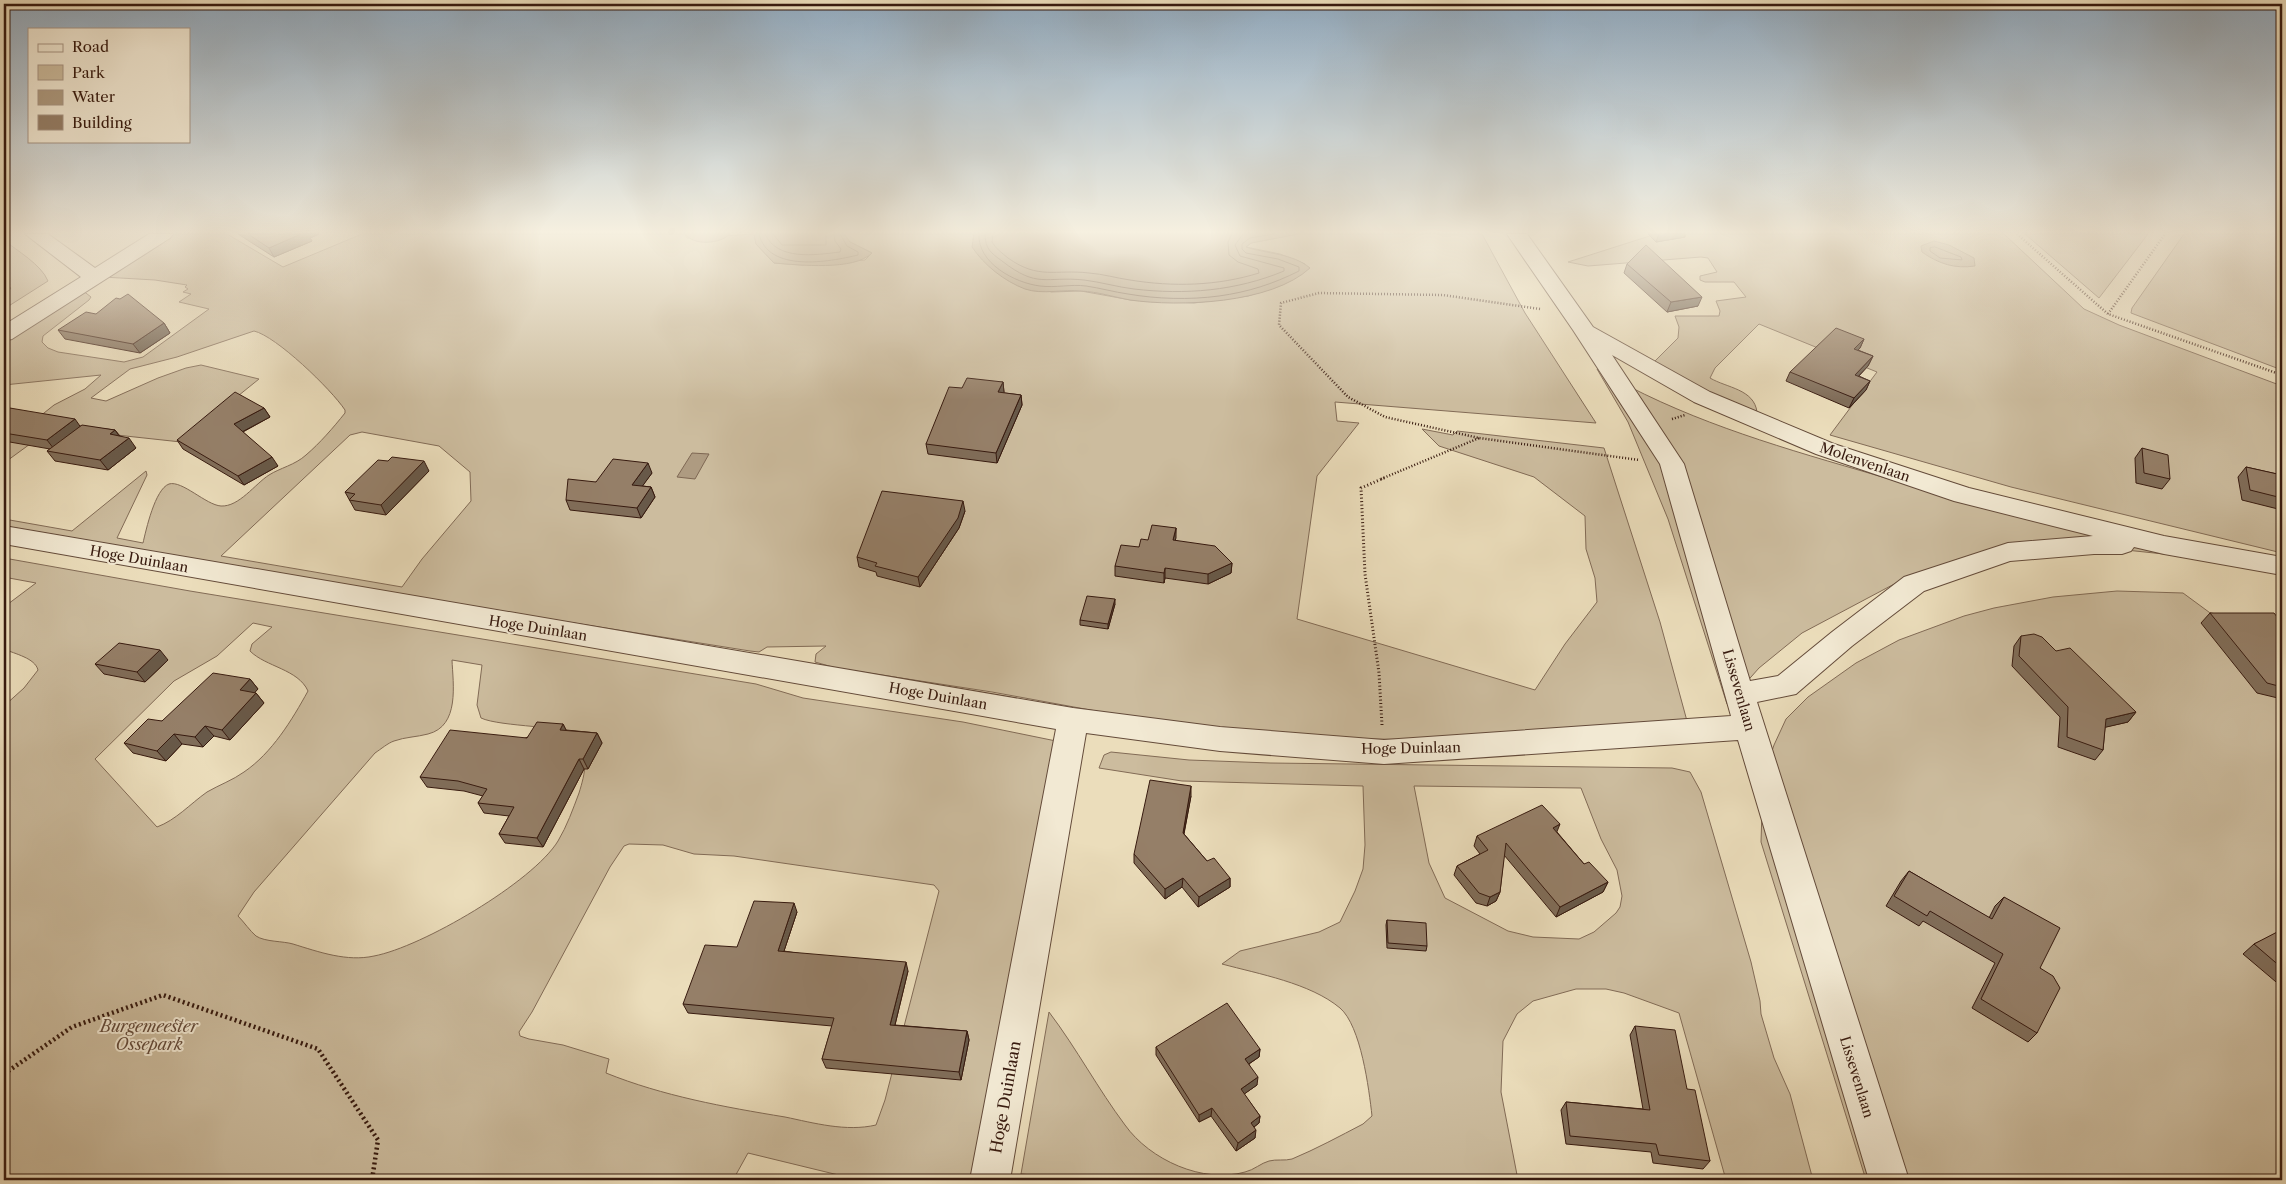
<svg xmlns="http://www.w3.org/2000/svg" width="2286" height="1184" viewBox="0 0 2286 1184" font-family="'Libre Caslon Text',serif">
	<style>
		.green { fill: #ccbc9e; stroke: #826b56; fill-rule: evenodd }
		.water { fill: #ae9b81; stroke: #7e6753 }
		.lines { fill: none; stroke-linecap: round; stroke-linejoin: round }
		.shore { stroke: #725a48; stroke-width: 1 }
		.minor-casing { stroke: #644b3a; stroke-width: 2 }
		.path-far2 { stroke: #371a0f; stroke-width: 2.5; stroke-dasharray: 1 2; stroke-linecap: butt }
		.path-far1 { stroke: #371a0f; stroke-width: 3; stroke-dasharray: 1 2.5; stroke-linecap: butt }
		.path { stroke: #371a0f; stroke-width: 4.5; stroke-dasharray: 2 3; stroke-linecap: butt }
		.minor { fill: #f2e9d3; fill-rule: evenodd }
		.wall { fill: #806d59; stroke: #371a0f }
		.shaded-wall { fill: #685949; stroke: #371a0f }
		.building { fill: #957f68; stroke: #371a0f }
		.labels { text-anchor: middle; stroke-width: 4; stroke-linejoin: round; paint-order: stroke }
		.street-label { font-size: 14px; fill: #371a0f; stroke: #f2e9d3 }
		.near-park-label { font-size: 16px; font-style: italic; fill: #644b3a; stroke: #f2e9d3 }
		.near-street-label { font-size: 16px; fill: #371a0f; stroke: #f2e9d3 }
	</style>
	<rect width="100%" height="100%" fill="#ebddbb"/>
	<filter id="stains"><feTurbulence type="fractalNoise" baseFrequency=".004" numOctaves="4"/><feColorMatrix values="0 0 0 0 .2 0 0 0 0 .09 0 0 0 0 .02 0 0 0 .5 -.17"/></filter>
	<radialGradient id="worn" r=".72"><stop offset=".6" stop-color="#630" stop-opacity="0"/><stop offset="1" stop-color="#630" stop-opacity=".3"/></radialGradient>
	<g class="green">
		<path d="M169,234H227L283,267L362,234H685L687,238L754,234L756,244L774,263L802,265L865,260L872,253L850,242L844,234H974L973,240L1051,292L1081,291L1131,300L1194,303L1248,296L1267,290L1305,264L1280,254L1246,247L1251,243L1298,234H1482L1525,313L1596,423L1335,402L1337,421L1359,423L1317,476L1297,619L1535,690L1565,644L1597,602L1595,578L1586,549L1585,516L1534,477L1439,446L1422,429L1453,435L1457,431L1604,448L1660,622L1687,721L1447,740L1369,739L1222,728L1145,720L992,692L836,668L815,662L816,654L826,646L767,647L759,652L750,651L461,605L4,526V519L72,531L146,471L147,475L117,538L143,543C146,530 155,489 169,484C182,480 206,505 221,506C239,507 255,484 269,475C280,468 295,465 306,455C320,443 333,428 345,413V410C331,389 276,336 254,331L177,357L130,369L91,398L106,401L158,378L186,368L201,365L259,379L181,442L52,428L4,463V445L54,405L85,389L101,375L4,385V341L82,290L91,297L89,300L43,336L42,342L48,348L58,352L124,362L143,357L209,309L179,302L191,294L183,292L188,289L185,287L187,285L155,280L103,277ZM362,432L439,446L470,472L471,501L422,559L402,587L221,556L350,435Z"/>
		<path d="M1656,234H2004L2084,309L2119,325L2282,386V553L2011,487L1830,435L1877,372L1759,324L1715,368L1710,378C1727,388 1754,389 1757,412L1700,390L1653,363L1678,338L1679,327L1675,316H1719L1720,311L1716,301L1746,297L1734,282H1705L1700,280V276L1717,272L1708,258L1701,257L1588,266L1568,262Z"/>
		<polygon points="2025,234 2148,234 2099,298"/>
		<polygon points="2184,234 2282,234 2282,370 2131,313 2132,308"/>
		<path d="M4,240C17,251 41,264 48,281L4,309V297L11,288L4,285Z"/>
		<path d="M1597,369C1681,418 1769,444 1862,471C1965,502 2068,529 2173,555L2107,548H2063L1898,582L1802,633L1759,668L1727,704L1668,519L1628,422Z"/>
		<path d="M4,558L190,591L756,684L803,698L963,722L1056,741L976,1180H859L748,1153L733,1180H4V706L24,688L38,670C35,658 15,654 4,649V607L36,583L9,578L4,581ZM253,623L272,627L252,644L250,651C266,667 298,669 308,691C292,720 272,753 244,772C233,780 219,785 207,792C190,804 176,820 157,827L95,759L174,681L217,656ZM452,660L482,665L477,705L481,718C500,727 570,726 576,735C590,753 585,774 579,793C573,809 567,826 558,841C533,882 422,947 374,956C347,962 319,952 293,944C283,941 265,942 256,936C250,931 244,922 238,916L254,892L375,753C381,749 388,743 394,741C405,737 417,737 428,734C460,726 453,684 452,660ZM629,844L663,845L694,854L734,856L934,885L939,891L885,1100L876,1125C846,1132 814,1123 785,1117C724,1107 663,1096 606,1073L609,1059L563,1045L529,1039L520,1036L519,1032L532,1012L610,867L624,846Z"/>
		<polygon points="2117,591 2183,593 2217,618 2282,653 2282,1180 1866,1180 1761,842 1763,778 1774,745 1786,719 1808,697 1856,663 1899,640 1964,616 1994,608 2053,597"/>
		<path d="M1111,752L1189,760L1270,763L1672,768L1690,772L1701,792L1751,962L1760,1001L1761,1014L1774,1058L1790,1094L1813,1180H1726L1679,1013L1624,993L1606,989H1576L1533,1001L1517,1014L1503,1041L1501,1092L1518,1180H1091L1021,1174L1049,1012C1077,1049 1098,1089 1125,1125C1150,1160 1203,1184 1245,1172C1254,1170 1261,1163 1269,1161C1276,1159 1285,1161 1292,1159C1316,1149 1340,1136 1363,1124L1372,1116C1369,1089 1361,1026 1340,1008C1310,983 1259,974 1222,964L1240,951L1319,932L1340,922L1355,891L1363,869L1365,845L1363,786L1182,781L1099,768L1104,755ZM1414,786L1581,788L1601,839L1617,870L1622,896L1620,907L1616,913L1594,932L1579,939L1533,937L1508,931L1445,898L1429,863Z"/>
	</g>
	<g class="water">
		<path d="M685,234H730C720,244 694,246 685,234Z"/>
		<path d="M754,234H844L850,242L872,253C854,271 799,265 774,263L756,244Z"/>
		<path d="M974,234H1298L1251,243L1246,247C1267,254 1292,253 1310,268C1271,304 1179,307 1130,300C1114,297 1098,292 1081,291C1063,289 1043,295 1025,289C1004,281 984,265 972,247Z"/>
		<path d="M1934,241L1949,245L1974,258L1975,266C1955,269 1939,264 1922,252L1921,246Z"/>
		<polygon points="692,453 709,454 695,479 677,477"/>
	</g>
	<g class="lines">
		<g class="shore">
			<path d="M759,234C768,273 829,262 858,255V252L847,246L840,234"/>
			<path d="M765,234C777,261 815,255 840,252L841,249L835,241L834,234"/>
			<polyline points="773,234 782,245 826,245 826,234"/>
			<path d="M979,234C977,263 1015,283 1040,286C1056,288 1071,284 1086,286C1100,288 1114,292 1128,294C1157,299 1189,300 1219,296C1248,292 1273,284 1299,271V267L1278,259L1246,253L1242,249V244L1250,238L1274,234"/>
			<path d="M985,234C985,249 991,253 1002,261C1038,289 1045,276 1084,280C1101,282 1117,287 1134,289C1185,295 1236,291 1284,271V268L1240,256L1235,245L1243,234"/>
			<path d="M993,234L992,242C996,249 1002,253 1008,258C1039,280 1055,269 1089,273C1103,274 1116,278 1130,280C1173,287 1217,286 1259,273L1258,269L1238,262L1229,255L1228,242L1232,234"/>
			<polygon points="1935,247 1961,257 1962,260 1940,258 1930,251 1930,248"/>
		</g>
		<defs>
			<g id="minor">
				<polygon points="25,234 48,234 95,268 149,234 173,234 170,238 12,339 4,341 4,325 81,277"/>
				<path d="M1507,234H1527L1593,327L1710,392L1834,444L1969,488L2164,536L2282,557V575L2164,554L2134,547L2131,551L2122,554H2094L2010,561L1924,591L1852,646L1796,694L1757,702L1909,1180H1869L1738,740L1384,764L1220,751L1086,733L1010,1180H970L1056,729L4,544V526L1073,708L1220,727L1384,740L1731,716L1660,464L1573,330ZM1612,355L1694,402L1816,454L1954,501L2093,536L2008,543L1904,577L1832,632L1778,676L1750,681L1684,464Z"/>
			</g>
		</defs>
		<use href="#minor" class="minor-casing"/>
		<g class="path-far2">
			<polyline points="2017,234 2108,314 2282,375"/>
			<polyline points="1540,309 1443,295 1319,293 1281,303 1279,325 1348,397 1385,417 1479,438 1639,460"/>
			<polyline points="2108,314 2165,234"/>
			<polyline points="1672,419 1685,415"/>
			<polyline points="1381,479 1479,438"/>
		</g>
		<polyline class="path-far1" points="1382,725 1379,673 1365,574 1361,488 1384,478"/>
		<polyline class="path" points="4,1074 72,1027 163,995 318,1049 378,1140 372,1180"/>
		<use href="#minor" class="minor"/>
	</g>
	<g class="wall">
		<polygon points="238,234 319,234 310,238 312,241 274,257"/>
		<polygon points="1648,234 1685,234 1685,237 1656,242"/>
		<polygon points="1627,264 1698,306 1667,312 1624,273"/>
		<polygon points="164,323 170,333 140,353 65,339 58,330"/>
		<polygon points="1864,339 1860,348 1858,350 1873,356 1868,366 1859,376 1870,381 1866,390 1849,408 1786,381 1790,372"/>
		<polygon points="1003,382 1004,393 1021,395 1022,405 997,463 928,454 926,444 962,388"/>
		<polygon points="4,407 80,426 115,430 120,436 136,448 108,470 55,461 47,451 50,449 4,441"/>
		<polygon points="264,408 270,417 243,432 278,466 244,485 183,449 177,440"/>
		<polygon points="2142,448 2170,479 2162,489 2136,483 2135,458"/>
		<polygon points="2246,467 2281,475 2282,473 2282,510 2242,500 2238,477"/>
		<polygon points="429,471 386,515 355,510 345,492"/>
		<polygon points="652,473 642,486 651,487 655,497 641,518 570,510 566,500 596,482"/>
		<polygon points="965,511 959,528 920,587 877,576 876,572 859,567 857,557"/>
		<polygon points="1176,528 1175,540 1232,563 1231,573 1208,584 1165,578 1164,583 1115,576 1115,566 1148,540"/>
		<polygon points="1115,604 1108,629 1080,625 1080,620"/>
		<polygon points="2210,613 2282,623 2282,699 2257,693 2201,623"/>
		<polygon points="2021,636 2056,651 2136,712 2128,722 2105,727 2103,750 2095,760 2058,747 2060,717 2012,666 2014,646"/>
		<polygon points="168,660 145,682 104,674 95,664"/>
		<polygon points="250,679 258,689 254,693 256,693 264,703 230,740 214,736 203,747 182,744 166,761 133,753 124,743 162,721"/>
		<polygon points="563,724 566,730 597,733 602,743 588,769 584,769 543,847 505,843 499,834 509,816 484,813 478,803 483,796 464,791 427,787 420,777"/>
		<polygon points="1191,796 1184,834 1207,861 1230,878 1230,887 1198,907 1182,887 1165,899 1134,863 1134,854"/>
		<polygon points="1557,832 1584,864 1608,882 1603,892 1556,917 1504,855 1500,892 1496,901 1487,906 1476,903 1454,875 1457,866 1480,854 1474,846 1477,836"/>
		<polygon points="1909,871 1989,918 1995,906 2004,897 2040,968 2037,1033 2028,1042 1972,1008 1995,963 1923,921 1919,926 1886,906 1901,881"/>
		<polygon points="797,912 784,951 908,971 895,1025 967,1031 969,1040 961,1080 826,1068 822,1059 832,1026 688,1013 683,1004 737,947"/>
		<polygon points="1387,920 1427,946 1426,951 1387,948 1386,925"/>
		<polygon points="2282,931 2282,987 2243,954 2254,944"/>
		<polygon points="1635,1026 1687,1089 1710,1161 1703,1169 1653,1163 1651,1152 1566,1144 1561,1110 1566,1102 1643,1109 1630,1035"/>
		<polygon points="1156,1047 1260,1049 1259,1057 1249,1064 1257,1085 1244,1094 1260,1116 1259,1123 1254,1127 1255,1138 1236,1151 1211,1116 1199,1122 1156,1055"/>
	</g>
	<g class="shaded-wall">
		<polygon points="301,234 319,234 310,238 312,241 274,257 269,248"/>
		<polygon points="1659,234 1685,234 1685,237 1656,242"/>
		<polygon points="1702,297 1698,306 1667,312 1671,302"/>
		<polygon points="164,323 170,333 140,353 133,344"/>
		<polygon points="1864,339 1860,348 1850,359 1854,349"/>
		<polygon points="1873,356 1868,366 1851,384 1855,375"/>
		<polygon points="1870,381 1866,390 1849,408 1854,398"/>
		<polygon points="1003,382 1004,392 999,402 998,392"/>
		<polygon points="1021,395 1022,405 997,463 996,453"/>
		<polygon points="264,408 270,417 240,433 234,424"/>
		<polygon points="75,419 82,429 54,449 47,440"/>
		<polygon points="115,430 122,440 110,434"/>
		<polygon points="129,438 136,448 108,470 100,460"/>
		<polygon points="272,457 278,466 244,485 238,476"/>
		<polygon points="424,461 429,471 386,515 381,505"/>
		<polygon points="648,463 652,473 636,495 632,485"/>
		<polygon points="651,487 655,497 641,518 637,508"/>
		<polygon points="963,501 965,511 959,528 920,587 918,577"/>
		<polygon points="1176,528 1176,538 1172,550 1173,540"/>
		<polygon points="1232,563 1231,573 1208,584 1208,574"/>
		<polygon points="1165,568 1165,578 1164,583 1164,573"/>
		<polygon points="1115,599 1115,604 1108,629 1108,624"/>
		<polygon points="160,650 168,660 145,682 137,672"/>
		<polygon points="250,679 258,689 248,700 240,690"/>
		<polygon points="256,693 264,703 230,740 222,730"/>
		<polygon points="2136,712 2128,722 2098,729 2106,719"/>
		<polygon points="563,724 568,734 560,730"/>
		<polygon points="205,726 214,736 203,747 195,737"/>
		<polygon points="597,733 602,743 588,769 583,759"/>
		<polygon points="174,734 182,744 166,761 157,751"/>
		<polygon points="579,759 584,769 543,847 537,838"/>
		<polygon points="1191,786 1191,796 1182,843 1183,833"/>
		<polygon points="1560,824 1556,834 1553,828"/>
		<polygon points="1183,878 1182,887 1165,899 1165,889"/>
		<polygon points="1230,878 1230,887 1198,907 1199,897"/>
		<polygon points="1608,882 1603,892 1556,917 1560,907"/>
		<polygon points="1500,892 1496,901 1487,906 1490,897"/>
		<polygon points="794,903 797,912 781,960 778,951"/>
		<polygon points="906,962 908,971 893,1033 890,1025"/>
		<polygon points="967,1031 969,1040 961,1080 959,1072"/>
		<polygon points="1260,1049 1259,1057 1244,1067 1245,1059"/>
		<polygon points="1258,1077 1257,1085 1240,1097 1241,1089"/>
		<polygon points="1212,1108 1211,1116 1199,1122 1199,1115"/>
		<polygon points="1260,1116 1259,1123 1250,1130 1251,1123"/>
		<polygon points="1256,1130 1255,1138 1236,1151 1238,1143"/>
	</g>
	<g class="building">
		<polygon points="248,234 301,234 269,248"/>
		<polygon points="1646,245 1702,297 1671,302 1627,264"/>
		<polygon points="128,294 164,323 133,344 58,330 86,312 96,314 116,298 120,299"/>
		<polygon points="1836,328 1864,339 1854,349 1873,356 1855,375 1870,381 1854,398 1790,372"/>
		<polygon points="967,378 1003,382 998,392 1021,395 996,453 926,444 949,387 962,388"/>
		<polygon points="235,392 264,408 234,424 272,457 238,476 177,440"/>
		<polygon points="4,407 75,419 47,440 4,433"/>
		<polygon points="82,425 115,430 110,434 129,438 100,460 47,451"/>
		<polygon points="2142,448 2168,455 2170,479 2144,473"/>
		<polygon points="392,457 424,461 381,505 349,500 355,494 345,492 378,460 388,461"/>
		<polygon points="613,459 648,463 632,485 651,487 637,508 566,500 568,479 596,482"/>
		<polygon points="2246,467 2282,475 2282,498 2250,490"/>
		<polygon points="882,491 963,501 958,518 918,577 875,566 877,563 857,557"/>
		<polygon points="1152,525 1176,528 1173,540 1215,546 1232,563 1208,574 1165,568 1164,573 1115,566 1121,545 1139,547 1141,539 1148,540"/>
		<polygon points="1087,596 1115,599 1108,624 1080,620"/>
		<polygon points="2210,613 2274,613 2282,623 2282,687 2267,683"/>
		<polygon points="2034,634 2042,637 2056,651 2070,648 2136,712 2106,719 2103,750 2067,737 2068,707 2019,656 2021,636"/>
		<polygon points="119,643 160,650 137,672 95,664"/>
		<polygon points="213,673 250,679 240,690 256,693 222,730 205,726 195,737 174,734 157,751 124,743 148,719 162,721"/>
		<polygon points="537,722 563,724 560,730 597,733 583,759 579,759 537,838 499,834 514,807 478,803 487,789 458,781 420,777 450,730 527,738"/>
		<polygon points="1150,780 1191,786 1183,833 1207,861 1214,858 1230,878 1199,897 1183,878 1165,889 1134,854"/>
		<polygon points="1542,805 1560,824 1553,828 1584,864 1589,862 1608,882 1560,907 1506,843 1500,892 1490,897 1479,893 1457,866 1488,850 1477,836"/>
		<polygon points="1909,871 1992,919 2004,897 2060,928 2040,968 2053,976 2060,988 2037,1033 1981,999 2003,954 1930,911 1927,916 1894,896"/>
		<polygon points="754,901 794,903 778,951 906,962 890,1025 967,1031 959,1072 822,1059 834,1018 683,1004 705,945 737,947"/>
		<polygon points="1387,920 1426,923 1427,946 1388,943"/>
		<polygon points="2281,930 2282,931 2282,968 2254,944"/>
		<polygon points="1227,1003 1260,1049 1245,1059 1258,1077 1241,1089 1260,1116 1251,1123 1256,1130 1238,1143 1212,1108 1199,1115 1156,1047"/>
		<polygon points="1635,1026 1675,1030 1687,1089 1695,1090 1710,1161 1659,1155 1656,1144 1570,1136 1566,1102 1650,1110"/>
	</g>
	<linearGradient id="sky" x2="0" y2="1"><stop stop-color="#91aabf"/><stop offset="0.58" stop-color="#f6f0e0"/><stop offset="1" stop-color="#f6f0e0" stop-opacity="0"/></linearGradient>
	<rect width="2286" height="400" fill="url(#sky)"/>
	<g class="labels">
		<g class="street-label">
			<text transform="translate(1865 462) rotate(19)" y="5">Molenvenlaan</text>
			<text transform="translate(139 559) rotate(10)" y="5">Hoge Duinlaan</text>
			<text transform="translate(538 628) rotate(9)" y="5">Hoge Duinlaan</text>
			<text transform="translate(1739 690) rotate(74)" y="5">Lissevenlaan</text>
			<text transform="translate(938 696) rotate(10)" y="5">Hoge Duinlaan</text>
			<text transform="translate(1411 748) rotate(-1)" y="5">Hoge Duinlaan</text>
			<text transform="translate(1857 1077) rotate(73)" y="5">Lissevenlaan</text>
		</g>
		<g class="near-park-label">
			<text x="149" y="1032">Burgemeester<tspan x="149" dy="18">Ossepark</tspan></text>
		</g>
		<g class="near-street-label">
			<text transform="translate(1005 1097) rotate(-80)" y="6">Hoge Duinlaan</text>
		</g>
	</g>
	<rect width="2286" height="1184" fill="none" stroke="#ebddbb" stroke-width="20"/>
	<rect x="5" y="5" width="2276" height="1174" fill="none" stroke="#371a0f" stroke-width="2.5"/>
	<rect x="10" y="10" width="2266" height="1164" fill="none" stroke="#371a0f"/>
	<rect x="28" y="28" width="162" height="115" fill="#f2e9d3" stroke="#a79685"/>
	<rect x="38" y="44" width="25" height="8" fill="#f2e9d3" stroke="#a79685"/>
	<text x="72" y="52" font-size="15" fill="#371a0f">Road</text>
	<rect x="38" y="65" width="25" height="15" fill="#ccbc9e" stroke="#a79685"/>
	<text x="72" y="78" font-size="15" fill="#371a0f">Park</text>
	<rect x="38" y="90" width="25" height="15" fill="#ae9b81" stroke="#a79685"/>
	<text x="72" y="102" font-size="15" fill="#371a0f">Water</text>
	<rect x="38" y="115" width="25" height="15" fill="#957f68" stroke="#a79685"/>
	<text x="72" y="128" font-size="15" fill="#371a0f">Building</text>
	<rect width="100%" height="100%" filter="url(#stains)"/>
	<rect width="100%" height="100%" fill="url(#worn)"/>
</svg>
